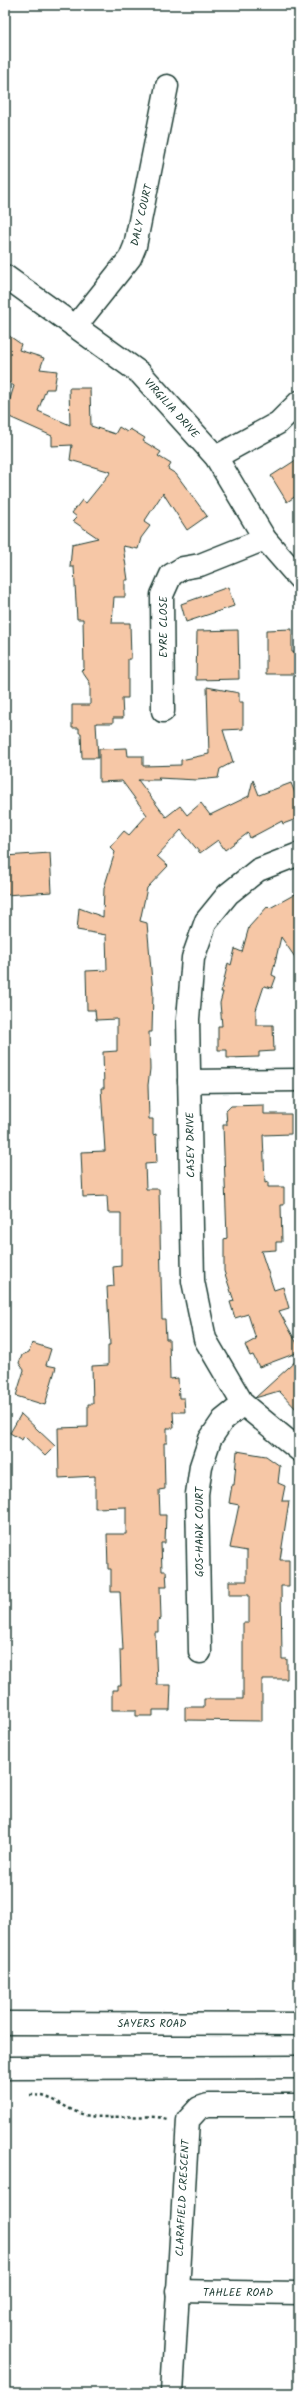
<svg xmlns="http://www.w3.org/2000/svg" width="304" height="2398" viewBox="0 0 304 2398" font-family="Kalam,sans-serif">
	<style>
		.building { fill: #f6c7a6; stroke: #1f3d34 }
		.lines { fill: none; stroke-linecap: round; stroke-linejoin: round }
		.minor-casing { stroke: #1f3d34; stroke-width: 25 }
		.major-casing { stroke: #1f3d34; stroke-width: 25 }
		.path { stroke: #1f3d34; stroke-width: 2.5; stroke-dasharray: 3 3; stroke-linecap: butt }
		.minor { stroke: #fff; stroke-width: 22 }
		.major { stroke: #fff; stroke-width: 22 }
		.labels { text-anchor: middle; stroke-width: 3; stroke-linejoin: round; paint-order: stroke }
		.street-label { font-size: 11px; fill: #1f3d34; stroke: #fff }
	</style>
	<rect width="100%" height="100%" fill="#fff"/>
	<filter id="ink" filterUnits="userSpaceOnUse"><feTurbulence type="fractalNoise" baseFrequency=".025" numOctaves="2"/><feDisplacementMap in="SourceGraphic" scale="8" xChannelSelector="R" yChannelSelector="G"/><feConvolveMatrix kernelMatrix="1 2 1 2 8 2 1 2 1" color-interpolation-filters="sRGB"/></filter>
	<g filter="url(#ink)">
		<g class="building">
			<polygon points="5,333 21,344 19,350 44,358 40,369 57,371 54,389 46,389 38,411 70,425 69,388 90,388 91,426 115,434 119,427 127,432 130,429 145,438 143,441 161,452 158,456 171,464 168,469 176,474 207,516 187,530 163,493 144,522 150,526 141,538 138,549 123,546 128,580 125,580 125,597 114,597 112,623 130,623 131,659 128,659 128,698 122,698 123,718 113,718 113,723 96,723 98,758 82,758 81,733 79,733 79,728 72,728 72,705 90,705 90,683 81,670 84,669 83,619 77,619 74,567 70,567 72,544 98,538 73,521 77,517 72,513 82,500 86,503 111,472 70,460 72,445 52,446 52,436 5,415 14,386 5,380"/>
			<polygon points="299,458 299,494 287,502 271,476"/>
			<polygon points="228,587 234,606 186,622 181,604"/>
			<polygon points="292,629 292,652 299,653 299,674 266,674 266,630"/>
			<polygon points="238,630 239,679 196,680 197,631"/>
			<polygon points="207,687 239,693 239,702 243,702 243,729 223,730 233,762 220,769 218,778 197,780 158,778 160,780 138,780 166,817 180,806 187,815 201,803 210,815 249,796 253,780 259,795 291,783 299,803 299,818 283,824 282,821 250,838 248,833 225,850 218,840 200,853 181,830 157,856 168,866 147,888 140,921 147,923 153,993 152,1032 149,1032 150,1069 148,1085 149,1119 153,1119 153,1135 156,1134 157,1163 145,1164 146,1189 159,1189 162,1319 165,1319 166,1339 169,1339 170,1379 178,1378 179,1398 184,1398 185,1412 173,1412 174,1428 167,1428 167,1443 164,1443 165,1489 159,1490 160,1515 166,1515 165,1543 161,1543 162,1571 166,1571 167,1587 160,1587 161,1619 158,1620 158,1632 155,1632 157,1685 171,1685 170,1710 153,1710 153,1716 136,1716 136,1710 112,1710 112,1690 118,1690 118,1685 121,1685 120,1650 123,1650 120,1592 111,1592 111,1569 108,1569 107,1534 126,1534 126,1507 95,1508 95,1476 59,1478 58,1428 88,1427 88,1404 93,1404 92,1366 108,1365 108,1345 110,1345 107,1287 114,1286 113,1267 121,1266 121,1213 108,1213 107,1196 83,1197 81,1152 105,1151 101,1088 104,1088 103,1052 117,1051 117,1019 96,1020 95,1010 87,1010 86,971 107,970 106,935 77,930 79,908 103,917 104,888 115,852 110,847 124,831 129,835 147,815 122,781 99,782 99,749 127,748 128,756 143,756 143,766 181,765 181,760 209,754"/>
			<polygon points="50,853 52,892 5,895 5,856"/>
			<polygon points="299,892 299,963 281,937 272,975 276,977 272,988 264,986 256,1010 256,1025 273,1025 274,1051 259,1052 259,1057 227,1058 227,1050 218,1050 218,1026 222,1026 220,1003 223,992 221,992 228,963 231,965 235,949 242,952 249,927 268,906 270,908"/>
			<polygon points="264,1105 264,1114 291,1114 291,1134 263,1135 265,1183 268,1182 268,1187 284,1187 284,1205 281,1205 282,1242 276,1242 276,1250 261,1251 274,1290 283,1287 289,1308 279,1311 299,1347 299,1352 259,1367 253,1355 250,1356 245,1345 256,1339 248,1314 235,1318 230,1302 234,1301 224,1271 224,1239 227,1238 223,1125 227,1125 226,1111 231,1106"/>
			<polygon points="32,1343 51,1349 46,1365 56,1367 45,1405 16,1396 24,1370 19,1363 22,1355 29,1352"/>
			<polygon points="299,1358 299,1412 279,1391 255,1398"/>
			<polygon points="21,1414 55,1446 45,1456 24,1436 22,1440 10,1433"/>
			<polygon points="237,1451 266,1456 280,1466 278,1483 285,1486 282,1501 289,1501 280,1560 289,1560 289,1586 281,1586 282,1659 287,1659 287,1679 262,1679 262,1721 185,1720 185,1707 204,1707 204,1699 243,1699 243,1623 249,1623 249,1595 229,1595 229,1581 247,1581 247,1551 230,1548 239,1505 229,1503 232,1485 234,1485"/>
		</g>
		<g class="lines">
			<defs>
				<g id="minor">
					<polyline points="5,276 140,373 216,457 265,539 299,578"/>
					<polyline points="75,327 130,258 135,246 167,86"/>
					<polyline points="216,457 278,423 299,402"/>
					<polyline points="163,711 162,595 171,575 183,568 200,565 265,539"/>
					<polyline points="299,854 258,870 228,894 206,921 193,958 188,1019 193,1281 205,1339 243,1404 299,1450"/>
					<polyline points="189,1081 299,1080"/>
					<polyline points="200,1652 197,1494 201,1466 210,1439 223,1420 243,1404"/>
					<polyline points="177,2291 299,2293"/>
					<polyline points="172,2393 188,2120 199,2108 208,2105 299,2105"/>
				</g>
				<g id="major">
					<polyline points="5,2023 299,2024"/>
					<polyline points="5,2068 299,2067"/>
				</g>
			</defs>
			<use href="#minor" class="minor-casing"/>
			<use href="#major" class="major-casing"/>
			<path class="path" d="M30,2095C55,2094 66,2112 90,2116C107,2119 157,2113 169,2120"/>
			<use href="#minor" class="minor"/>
			<use href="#major" class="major"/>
		</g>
	</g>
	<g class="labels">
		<g class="street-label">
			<text transform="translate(141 215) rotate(-77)" y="4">DALY COURT</text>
			<text transform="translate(172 408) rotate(48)" y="4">VIRGILIA DRIVE</text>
			<text transform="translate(163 627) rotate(-90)" y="4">EYRE CLOSE</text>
			<text transform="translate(190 1145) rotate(-91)" y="4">CASEY DRIVE</text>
			<text transform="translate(199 1532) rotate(-90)" y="4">GOS-HAWK COURT</text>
			<text x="152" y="2027">SAYERS ROAD</text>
			<text transform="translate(182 2198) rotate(-87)" y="4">CLARAFIELD CRESCENT</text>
			<text x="238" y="2296">TAHLEE ROAD</text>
		</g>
	</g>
	<rect width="304" height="2398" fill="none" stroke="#fff" stroke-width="20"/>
	<rect x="10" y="10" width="284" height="2378" fill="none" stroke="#1f3d34" stroke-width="1.5" filter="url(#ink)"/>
</svg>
